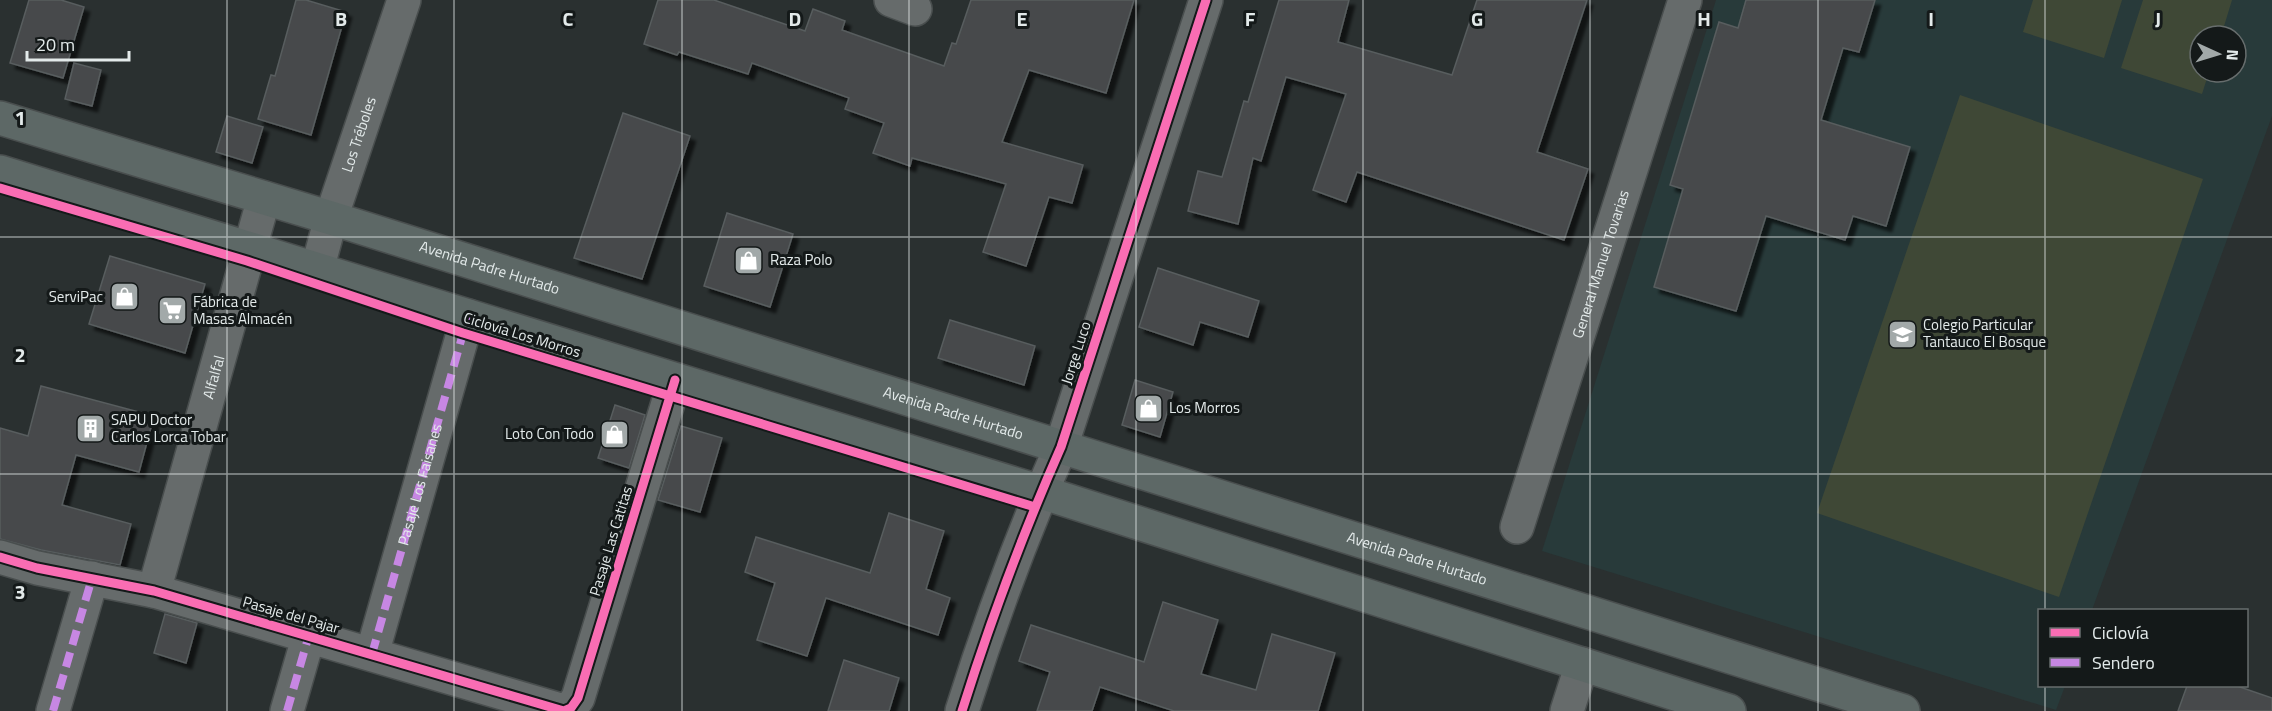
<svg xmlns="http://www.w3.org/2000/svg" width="2272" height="711" viewBox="0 0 2272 711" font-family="'Titillium Web',sans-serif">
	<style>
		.built { fill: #283a3a; fill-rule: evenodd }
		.green { fill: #3f4836 }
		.building { fill: #464a4b; stroke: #585d5e; stroke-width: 1.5; filter: url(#shadow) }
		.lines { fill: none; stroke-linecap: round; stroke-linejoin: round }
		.minor-casing { stroke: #494e4e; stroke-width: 36 }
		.major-casing { stroke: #494e4e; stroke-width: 36 }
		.minor { stroke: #666b6b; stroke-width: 33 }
		.major { stroke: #5d6866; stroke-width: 33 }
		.quiet { stroke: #c787e3; stroke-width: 8; stroke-dasharray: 15 8; stroke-linecap: butt }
		.cycleway-casing { stroke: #141919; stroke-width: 13 }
		.cycleway { stroke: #f96db3; stroke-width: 9 }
		.grid { fill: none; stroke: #e3eaea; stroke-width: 1.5; stroke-opacity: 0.55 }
		.labels { text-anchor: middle; stroke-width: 6; stroke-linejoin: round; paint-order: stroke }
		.street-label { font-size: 15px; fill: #e3eaea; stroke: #141919 }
		.poi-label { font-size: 15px; fill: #e3eaea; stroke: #141919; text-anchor: start }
		.grid-label { font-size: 20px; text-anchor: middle; font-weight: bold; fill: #e3eaea; stroke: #141919; stroke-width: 6; stroke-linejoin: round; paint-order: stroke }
	</style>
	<defs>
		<filter id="shadow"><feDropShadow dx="5.5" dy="5.5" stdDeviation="1.5" flood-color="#0009"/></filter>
	</defs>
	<rect width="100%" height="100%" fill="#2a3030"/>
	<path class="built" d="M1716,0H2272V116L2092,610H2040V686H2065L2056,710L1542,551ZM2200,36H2236V72H2200Z"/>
	<g class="green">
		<polygon points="2033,0 2122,0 2104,58 2023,32"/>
		<polygon points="2143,0 2232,0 2221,36 2200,36 2200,72 2209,72 2202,94 2121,68"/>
		<polygon points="1960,95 2203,179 2059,597 1817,513"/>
	</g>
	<g class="building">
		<polygon points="29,0 61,0 84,7 63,78 10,63"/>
		<polygon points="296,0 306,0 346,12 311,135 258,119 271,75 275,76"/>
		<polygon points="658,0 714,0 805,31 813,9 845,21 842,30 944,66 952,43 956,44 971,0 1134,0 1106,93 1029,70 1002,142 1083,165 1072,203 1049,197 1026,266 983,252 1006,184 912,158 910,166 873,153 884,123 845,109 849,98 752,63 748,74 679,52 677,55 644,44"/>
		<polygon points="1279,0 1349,0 1338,42 1452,75 1477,0 1587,0 1537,152 1588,169 1564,240 1357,172 1346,202 1313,190 1346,94 1286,77 1261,161 1253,158 1238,224 1188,211 1198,171 1222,177 1244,101 1248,102"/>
		<polygon points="1746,0 1875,0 1859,52 1843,48 1821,120 1910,147 1886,226 1853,216 1845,240 1766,216 1736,311 1654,287 1683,189 1670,185 1719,22 1738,28"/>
		<polygon points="74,63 101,70 92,106 65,99"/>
		<polygon points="623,113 690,136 642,279 574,258"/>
		<polygon points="227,116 263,127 252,163 216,152"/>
		<polygon points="727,213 793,234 770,307 704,286"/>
		<polygon points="110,256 205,284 185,353 89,324"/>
		<polygon points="1158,268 1259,301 1248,337 1200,322 1193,345 1139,327"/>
		<polygon points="950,320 1035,346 1024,385 938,358"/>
		<polygon points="1135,380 1173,392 1160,437 1122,425"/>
		<polygon points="41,386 154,416 139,472 76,455 62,505 131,524 120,565 41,550 0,539 0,428 28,436"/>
		<polygon points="615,405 645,415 629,468 598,458"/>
		<polygon points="681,426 722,438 700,512 658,500"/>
		<polygon points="889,513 944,531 926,589 950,598 938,635 826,598 807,656 757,640 775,583 745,572 756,537 870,573"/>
		<polygon points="1163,602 1218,620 1201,674 1256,690 1272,634 1335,653 1318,711 1174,711 1100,687 1092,711 1037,711 1050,672 1019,661 1031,625 1144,662"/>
		<polygon points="165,614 197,623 186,663 154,653"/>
		<polygon points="844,660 899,678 889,711 828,711"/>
		<polygon points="2187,686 2237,686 2272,698 2272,711 2178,711"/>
	</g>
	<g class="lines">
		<defs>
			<g id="minor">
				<polyline points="891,0 915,9"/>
				<path id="s1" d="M317,270L331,218L404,0"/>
				<path id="s2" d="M1517,527L1685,0"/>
				<polyline points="0,557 37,568 154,591 564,711 571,708 578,698 675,380"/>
				<path id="s3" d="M154,591L264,198"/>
				<path id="s4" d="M372,654L468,316"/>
				<polyline points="53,711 92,578"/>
				<polyline points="287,711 309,635"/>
				<path d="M962,711C990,622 1023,533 1061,447L1206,0"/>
				<polyline points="1567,711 1582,664"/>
			</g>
			<g id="major">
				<path id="s5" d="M0,118L331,218L1903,711"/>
				<polyline points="0,172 1041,492 1729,711"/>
			</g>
		</defs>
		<use href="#minor" class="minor-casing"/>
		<use href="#major" class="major-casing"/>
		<use href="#minor" class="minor"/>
		<use href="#major" class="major"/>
		<g class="quiet">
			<polyline points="372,654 468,316"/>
			<polyline points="53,711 92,578"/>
			<polyline points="287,711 309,635"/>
		</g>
		<defs>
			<g id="cycleway">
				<polyline points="0,188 247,261 463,333 1035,507"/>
				<polyline points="0,557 37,568 154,591 564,711 571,708 578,698 675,380"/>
				<path d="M962,711C990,622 1023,533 1061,447L1206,0"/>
			</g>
		</defs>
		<use href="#cycleway" class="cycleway-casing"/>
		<use href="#cycleway" class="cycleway"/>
	</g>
	<path class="grid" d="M227,0V711M454,0V711M682,0V711M909,0V711M1136,0V711M1363,0V711M1590,0V711M1818,0V711M2045,0V610M0,237H2272M0,474H2272M2045,686V711"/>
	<defs>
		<symbol id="shop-square" viewBox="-11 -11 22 22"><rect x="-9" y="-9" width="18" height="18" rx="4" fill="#a2a9a9" stroke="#141919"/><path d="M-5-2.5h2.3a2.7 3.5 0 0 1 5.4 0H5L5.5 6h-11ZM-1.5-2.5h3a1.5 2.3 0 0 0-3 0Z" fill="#fff"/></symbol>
		<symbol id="supermarket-square" viewBox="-11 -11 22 22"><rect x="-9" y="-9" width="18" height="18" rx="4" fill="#a2a9a9" stroke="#141919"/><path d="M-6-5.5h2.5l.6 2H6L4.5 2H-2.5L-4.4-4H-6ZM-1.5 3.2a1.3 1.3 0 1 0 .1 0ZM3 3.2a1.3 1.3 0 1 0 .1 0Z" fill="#fff"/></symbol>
		<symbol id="school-square" viewBox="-11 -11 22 22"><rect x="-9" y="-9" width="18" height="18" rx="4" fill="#a2a9a9" stroke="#141919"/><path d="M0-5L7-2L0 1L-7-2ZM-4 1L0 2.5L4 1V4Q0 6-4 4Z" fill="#fff"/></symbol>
		<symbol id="building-square" viewBox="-11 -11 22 22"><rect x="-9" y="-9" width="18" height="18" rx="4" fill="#a2a9a9" stroke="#141919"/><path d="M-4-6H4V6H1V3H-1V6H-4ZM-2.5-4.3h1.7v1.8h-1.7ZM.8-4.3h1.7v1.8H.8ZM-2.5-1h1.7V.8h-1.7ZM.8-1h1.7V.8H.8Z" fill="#fff"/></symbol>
	</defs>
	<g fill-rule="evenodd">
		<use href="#shop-square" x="732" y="244" width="33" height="33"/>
		<use href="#shop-square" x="108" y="280" width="33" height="33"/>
		<use href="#supermarket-square" x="156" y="294" width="33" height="33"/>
		<use href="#school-square" x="1886" y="318" width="33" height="33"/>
		<use href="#shop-square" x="1132" y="392" width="33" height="33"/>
		<use href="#building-square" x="74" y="412" width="33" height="33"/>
		<use href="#shop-square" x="598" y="418" width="33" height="33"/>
	</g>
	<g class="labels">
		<g class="street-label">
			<text dy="5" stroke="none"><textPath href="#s1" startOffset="142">Los Tréboles</textPath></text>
			<text dy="5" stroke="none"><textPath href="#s2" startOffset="276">General Manuel Tovarias</textPath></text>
			<text dy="5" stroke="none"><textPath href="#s5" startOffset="512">Avenida Padre Hurtado</textPath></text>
			<text transform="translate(522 335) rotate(17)" y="5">Ciclovía Los Morros</text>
			<text transform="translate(1076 353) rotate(-72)" y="5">Jorge Luco</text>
			<text dy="5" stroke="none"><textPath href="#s3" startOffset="222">Alfalfal</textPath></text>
			<text dy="5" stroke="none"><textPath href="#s5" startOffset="998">Avenida Padre Hurtado</textPath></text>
			<text dy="5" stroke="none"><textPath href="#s4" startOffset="176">Pasaje Los Faisanes</textPath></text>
			<text transform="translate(611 541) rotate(-73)" y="5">Pasaje Las Catitas</text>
			<text dy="5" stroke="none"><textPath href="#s5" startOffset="1484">Avenida Padre Hurtado</textPath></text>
			<text transform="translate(291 615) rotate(16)" y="5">Pasaje del Pajar</text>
		</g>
		<g class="poi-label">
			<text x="770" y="265">Raza Polo</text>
			<text x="103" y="302" text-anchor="end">ServiPac</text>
			<text x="193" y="307">Fábrica de<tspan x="193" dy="17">Masas Almacén</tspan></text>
			<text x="1923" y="330">Colegio Particular<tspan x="1923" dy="17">Tantauco El Bosque</tspan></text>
			<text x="1169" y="413">Los Morros</text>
			<text x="111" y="425">SAPU Doctor<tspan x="111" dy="17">Carlos Lorca Tobar</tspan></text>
			<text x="594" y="439" text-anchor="end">Loto Con Todo</text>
		</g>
	</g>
	<g class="grid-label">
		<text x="341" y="26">B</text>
		<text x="568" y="26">C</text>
		<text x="795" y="26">D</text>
		<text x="1022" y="26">E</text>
		<text x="1250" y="26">F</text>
		<text x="1477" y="26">G</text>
		<text x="1704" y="26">H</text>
		<text x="1931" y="26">I</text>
		<text x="2158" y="26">J</text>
		<text x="20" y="125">1</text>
		<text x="20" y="362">2</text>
		<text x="20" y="599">3</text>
	</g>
	<rect x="2038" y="609" width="210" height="78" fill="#141919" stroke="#676d6d" stroke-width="1.5"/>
	<rect x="2050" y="628" width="30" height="9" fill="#f96db3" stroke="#676d6d" stroke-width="1.5"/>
	<text x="2092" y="639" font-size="18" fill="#e3eaea">Ciclovía</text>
	<rect x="2050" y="658" width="30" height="9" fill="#c787e3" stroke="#676d6d" stroke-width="1.5"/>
	<text x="2092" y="669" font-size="18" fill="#e3eaea">Sendero</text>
	<g transform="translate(2218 54) rotate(94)"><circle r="28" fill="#141919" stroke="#676d6d" stroke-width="1.5"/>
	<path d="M0-4.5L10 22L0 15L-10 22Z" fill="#a2a9a9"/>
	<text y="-9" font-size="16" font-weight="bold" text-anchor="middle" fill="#e3eaea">N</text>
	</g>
	<path d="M27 51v9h102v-9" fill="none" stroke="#e3eaea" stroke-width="3"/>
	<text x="36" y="51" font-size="18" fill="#e3eaea" stroke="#141919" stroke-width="4.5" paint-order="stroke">20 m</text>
</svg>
